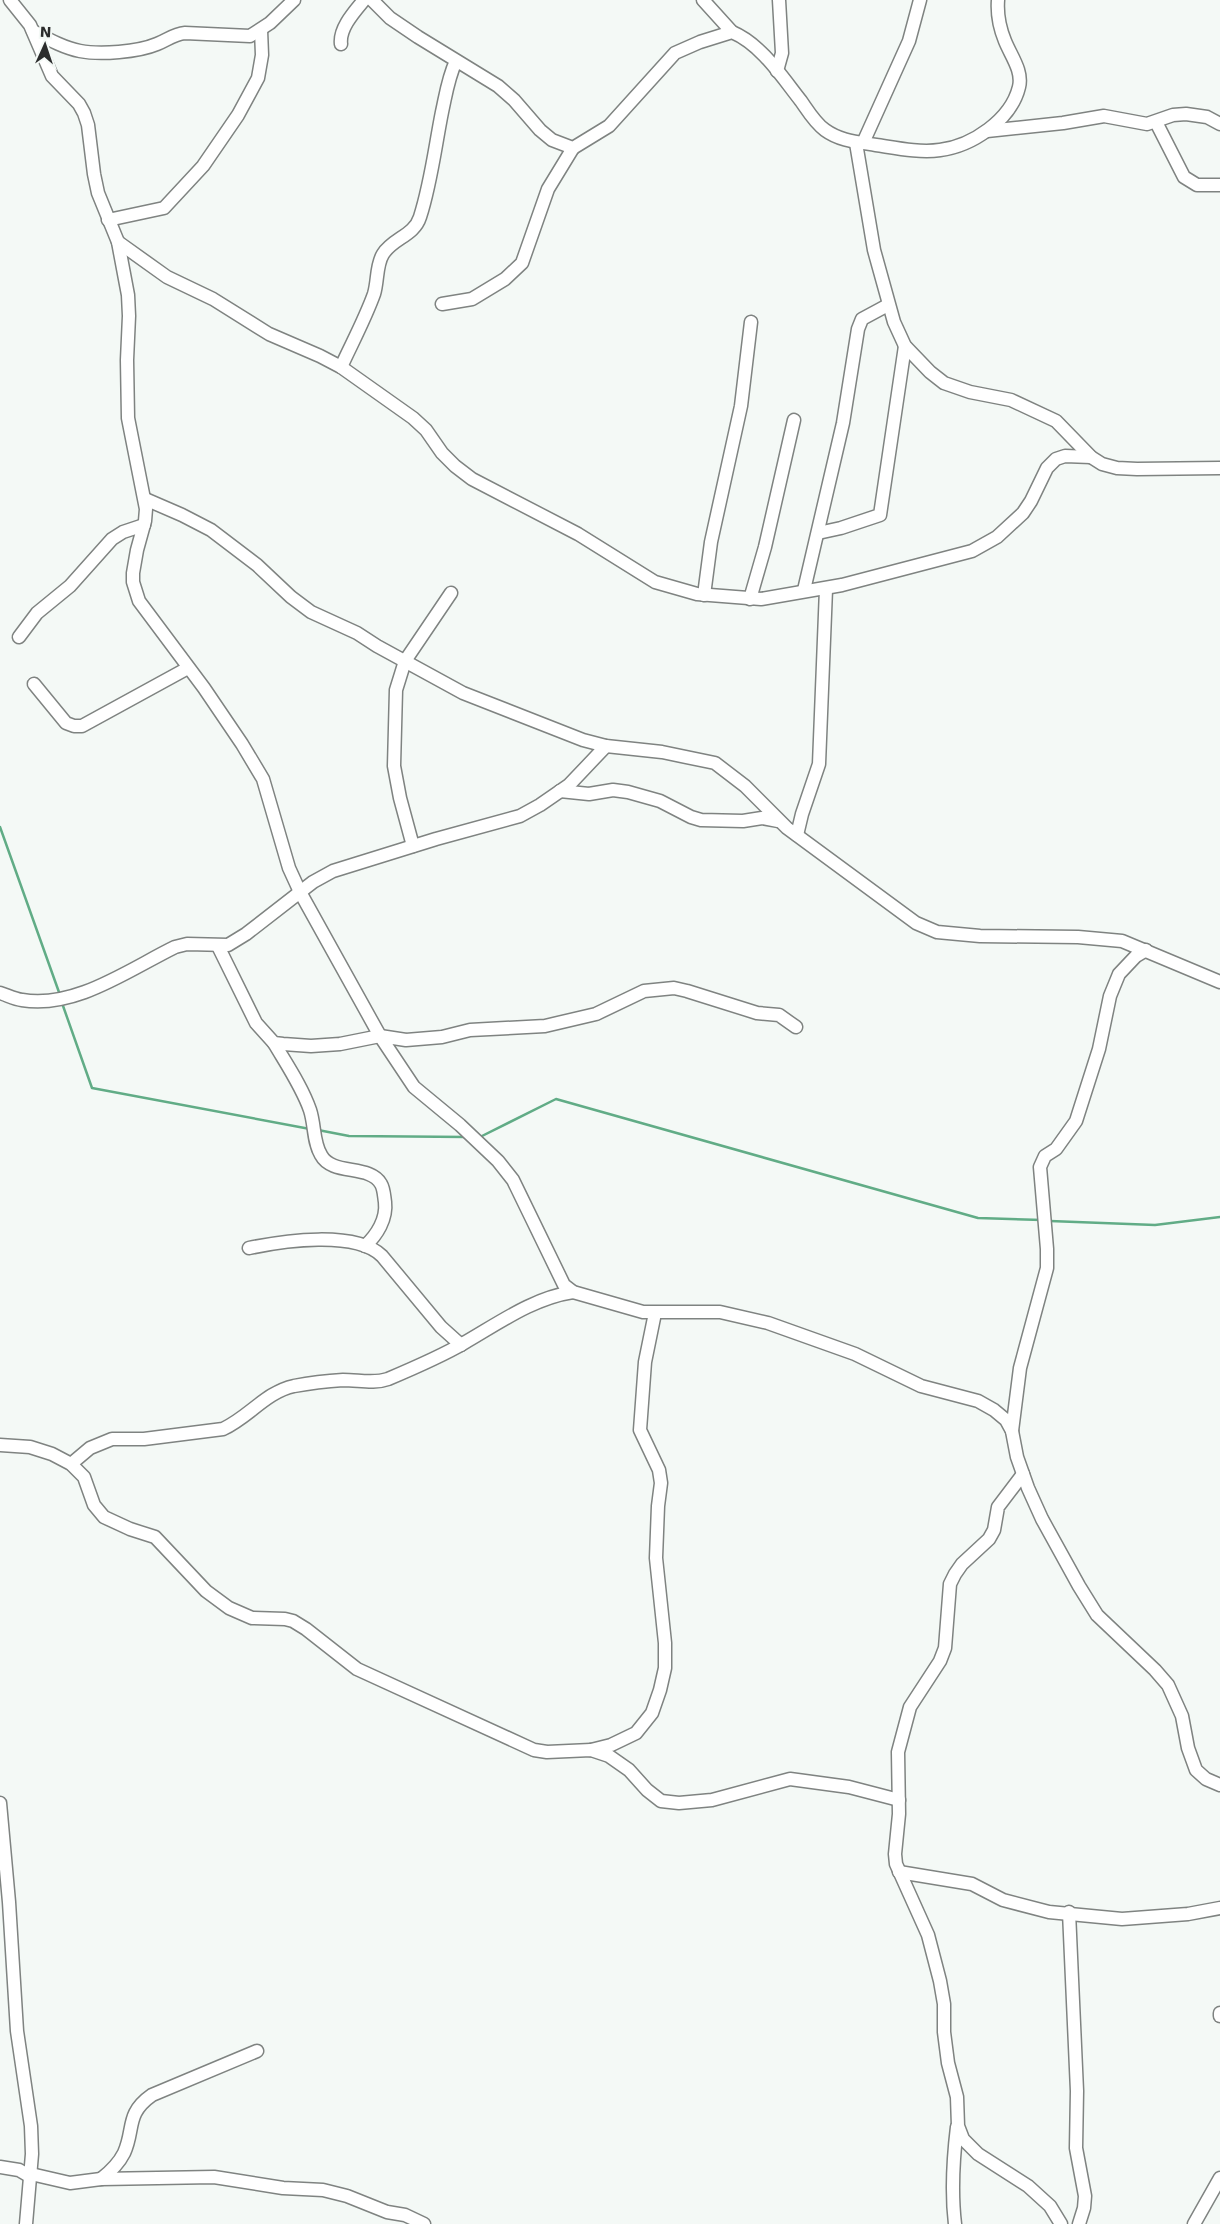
<svg xmlns="http://www.w3.org/2000/svg" width="1220" height="2224" viewBox="0 0 1220 2224" font-family="'DejaVu Sans',sans-serif">
	<style>
		.lines { fill: none; stroke-linecap: round; stroke-linejoin: round }
		.stream { stroke: #61ac86; stroke-width: 2.5 }
		.minor-casing { stroke: #7f8381; stroke-width: 15 }
		.minor { stroke: #fff; stroke-width: 12 }
	</style>
	<rect width="100%" height="100%" fill="#f4f9f6"/>
	<g class="lines">
		<g class="stream">
			<polyline points="0,827 60,995"/>
			<polyline points="62,1003 92,1088 310,1129"/>
			<polyline points="318,1130 349,1136 467,1137"/>
			<polyline points="480,1137 556,1099 978,1218 1042,1220"/>
			<polyline points="1050,1221 1155,1225 1220,1217"/>
		</g>
		<defs>
			<g id="minor">
				<polyline points="10,0 30,25 52,76 79,104 84,113 88,125 94,174 98,193 118,242 128,295 129,316 127,360 128,418 146,509 145,521 137,550 133,573 133,582 139,601 204,688 242,744 263,779 289,868 300,892 380,1036 414,1087 460,1125 498,1161 513,1180 564,1285 573,1292 643,1312 720,1312 768,1323 855,1354 921,1386 978,1401 994,1410 1006,1420 1012,1431 1017,1457 1028,1488 1042,1519 1079,1586 1097,1615 1155,1670 1168,1685 1182,1716 1188,1748 1196,1770 1206,1779 1220,1785"/>
				<path d="M372,0L390,18L418,37L498,86L514,100L540,130L552,140L573,148L609,126L675,53L700,42L732,32C761,44 782,77 801,101C808,111 815,123 825,130C840,141 858,142 876,145C896,148 920,153 940,150C972,146 1011,120 1019,87C1023,71 1011,56 1005,41C1000,29 997,13 998,0"/>
				<polyline points="703,0 732,32"/>
				<path d="M33,31C48,39 64,48 80,51C100,55 138,52 157,44C167,40 174,34 185,33L250,36L270,23L294,0"/>
				<path d="M341,44C339,28 355,11 364,0"/>
				<polyline points="777,71 782,53 779,0"/>
				<polyline points="1156,122 1184,177 1197,185 1220,185"/>
				<polyline points="987,131 1063,123 1104,116 1147,124 1173,115 1186,114 1207,117 1220,124"/>
				<polyline points="856,143 874,250 894,322 905,346 930,372 944,383 970,392 1011,400 1056,421 1091,457 1102,464 1117,468 1137,469 1220,468"/>
				<polyline points="863,143 909,41 920,0"/>
				<polyline points="108,220 164,208 203,166 238,115 258,78 262,55 261,30"/>
				<polyline points="118,242 167,277 213,299 269,334 320,356 341,367 413,418 426,430 442,453 455,466 472,479 578,534 655,582 697,594 761,599 842,585 972,551 997,537 1023,513 1031,501 1047,468 1056,459 1065,456 1091,457"/>
				<polyline points="442,304 472,299 505,279 522,263 548,189 573,148"/>
				<path d="M341,367C352,343 365,319 374,294C378,281 376,265 383,254C393,238 414,236 420,217C431,183 435,147 442,112C446,94 448,78 456,61"/>
				<polyline points="145,499 182,515 211,530 257,565 291,597 311,612 357,633 377,646 463,693 583,740 606,746 662,752 715,763 745,786 787,828 916,923 937,932 980,936 1078,937 1122,941 1220,982"/>
				<polyline points="818,533 841,528 880,515 905,346"/>
				<polyline points="804,590 843,423 858,329 862,319 888,305"/>
				<polyline points="704,595 711,542 741,406 751,322"/>
				<polyline points="750,599 765,547 794,420"/>
				<polyline points="19,637 37,613 70,586 112,539 123,532 144,525"/>
				<polyline points="34,684 66,723 74,726 82,726 188,668"/>
				<polyline points="560,791 589,794 613,790 628,792 660,801 691,817 701,820 743,821 762,818 778,821"/>
				<polyline points="797,835 802,814 819,764 826,589"/>
				<polyline points="413,846 400,798 394,766 396,690 405,661 451,593"/>
				<polyline points="218,946 256,1023 274,1043 283,1044 311,1046 340,1044 380,1036 406,1040 442,1037 470,1030 545,1026 596,1014 644,991 674,988 687,991 757,1013 779,1015 796,1027"/>
				<path d="M0,993C7,995 14,999 22,1000C75,1009 128,970 175,947L187,944L228,945L246,934L313,882L333,871L436,839L520,816L540,805L569,785L606,746"/>
				<path d="M274,1043C287,1065 302,1087 310,1110C315,1125 313,1142 321,1155C332,1176 370,1164 381,1184C384,1189 384,1196 385,1202C387,1219 377,1235 365,1246"/>
				<path d="M249,1248C283,1241 355,1230 382,1256L441,1327L461,1345"/>
				<polyline points="1012,1431 1020,1368 1047,1268 1047,1249 1040,1167 1045,1156 1056,1149 1076,1121 1099,1049 1110,996 1119,974 1136,956 1146,950"/>
				<polyline points="0,1445 30,1447 52,1454 71,1464 84,1477 94,1505 104,1517 130,1529 155,1537 206,1591 229,1608 252,1618 285,1619 293,1621 306,1629 357,1669 534,1750 547,1752 591,1750 609,1756 629,1770 647,1790 661,1801 679,1803 712,1800 790,1779 849,1787 899,1800"/>
				<path d="M71,1464L90,1448L112,1439H144L223,1429C249,1417 266,1392 294,1386C310,1383 327,1381 343,1380C359,1380 374,1384 388,1379C414,1368 440,1357 464,1343C499,1323 533,1298 573,1292"/>
				<polyline points="1023,1474 998,1507 994,1530 989,1539 962,1564 955,1574 950,1584 945,1648 940,1661 910,1707 898,1752 899,1814 895,1854 896,1864 928,1935 940,1981 944,2004 944,2032 948,2063 957,2097 958,2126 963,2139 978,2154 1028,2186 1050,2206 1061,2224"/>
				<polyline points="591,1750 611,1745 636,1733 652,1713 660,1690 665,1668 665,1643 656,1558 658,1506 661,1483 659,1470 640,1430 645,1362 655,1313"/>
				<polyline points="0,1803 9,1902 17,2031 31,2126 32,2154 26,2224"/>
				<polyline points="899,1872 972,1884 1003,1900 1049,1912 1122,1919 1188,1914 1220,1908"/>
				<polyline points="1069,1912 1077,2091 1076,2148 1085,2196 1084,2208 1079,2224"/>
				<polyline points="1220,2013 1220,2016"/>
				<polyline points="0,2167 19,2170 31,2177"/>
				<polyline points="31,2174 70,2183 101,2179 214,2177 283,2188 323,2190 347,2196 387,2212 405,2215 424,2224"/>
				<path d="M101,2179C110,2172 119,2163 124,2153C135,2129 125,2114 152,2095L257,2051"/>
				<path d="M955,2224C951,2191 953,2160 957,2127"/>
				<polyline points="1194,2224 1220,2178"/>
			</g>
		</defs>
		<use href="#minor" class="minor-casing"/>
		<use href="#minor" class="minor"/>
	</g>
	<g transform="translate(45 45) rotate(3)" stroke="#f4f9f6" stroke-width="4" paint-order="stroke">
	<path d="M0-4L9 19L0 12L-9 19Z" fill="#2b2c2c"/>
	<text y="-8" font-size="14" font-weight="bold" text-anchor="middle" fill="#2b2c2c">N</text>
	</g>
</svg>
